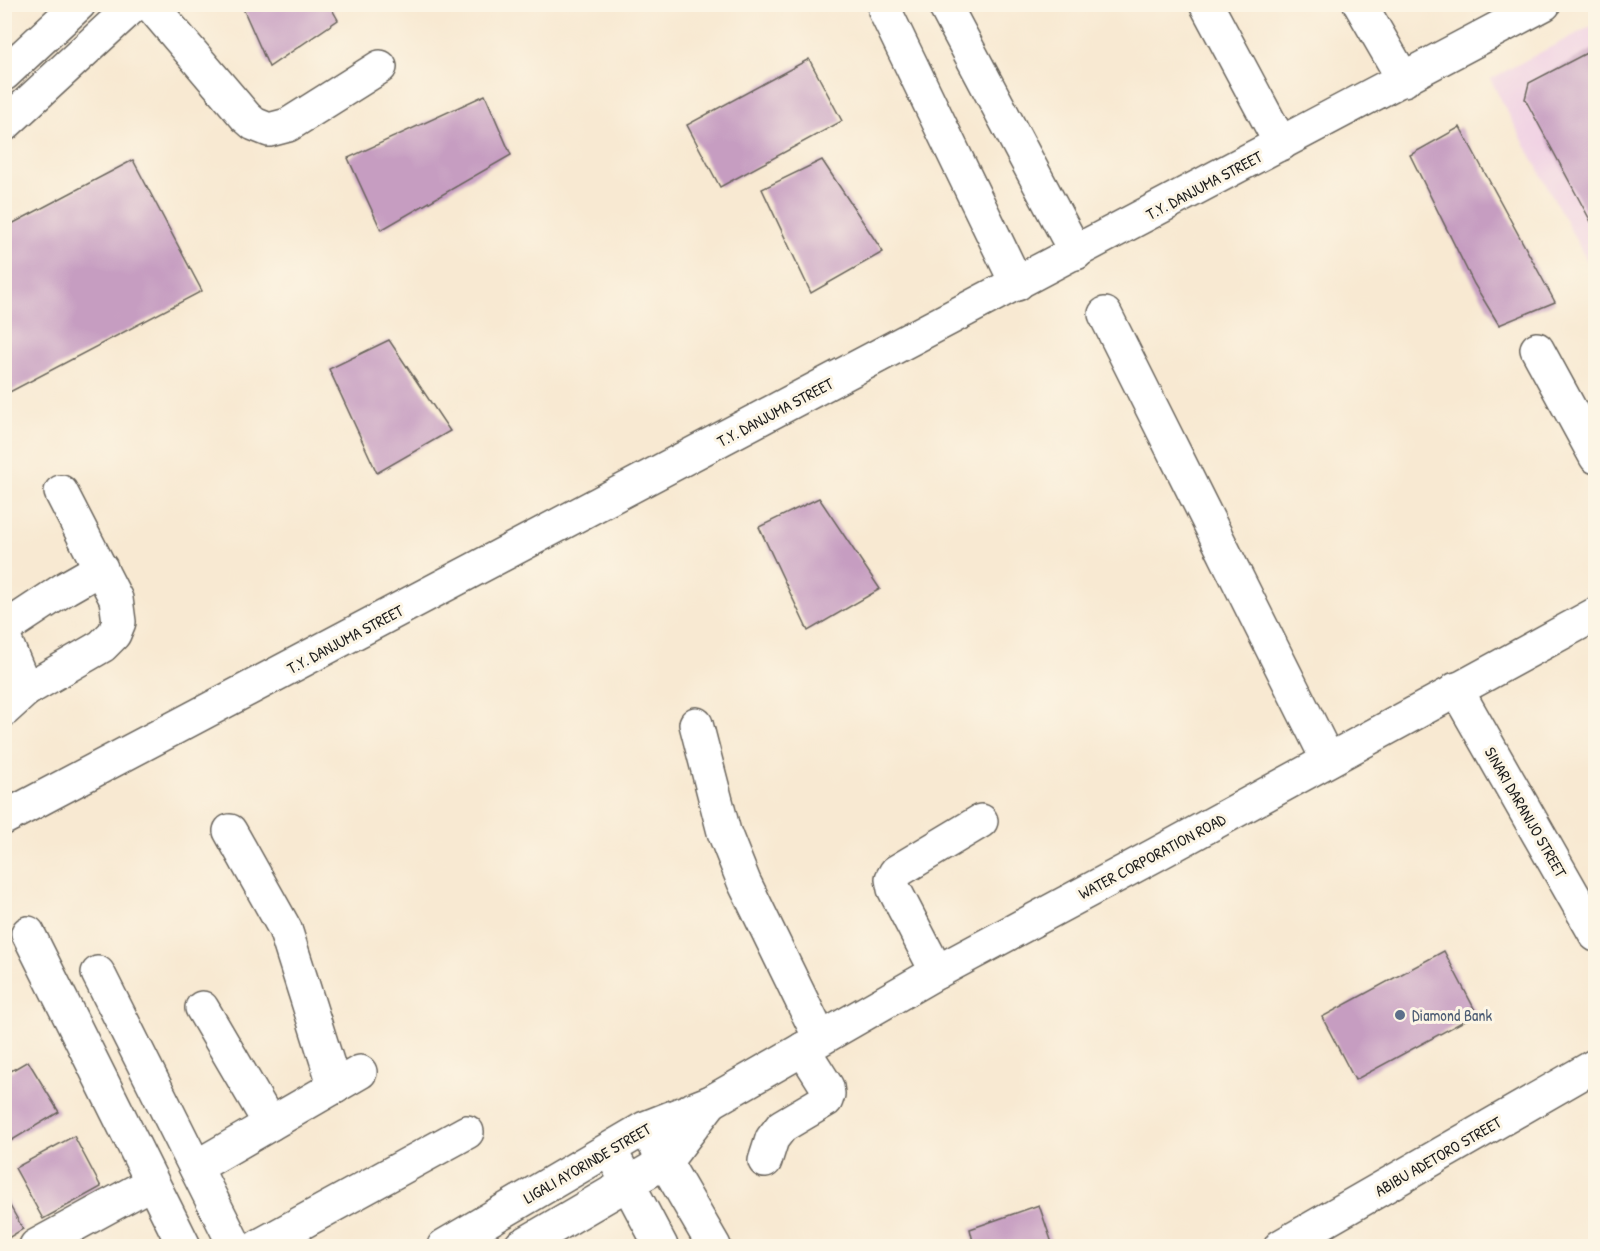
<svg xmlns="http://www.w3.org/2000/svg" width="1600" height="1251" viewBox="0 0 1600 1251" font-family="'Patrick Hand',sans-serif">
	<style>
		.built { fill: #f0d0e4 }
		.building { fill: #c69dc1 }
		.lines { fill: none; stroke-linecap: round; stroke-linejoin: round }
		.minor-casing { stroke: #69645c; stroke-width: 36 }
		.minor { stroke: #fff; stroke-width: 33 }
		.service-dot { fill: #5c6f8a; stroke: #fcf5e5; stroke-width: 2 }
		.labels { text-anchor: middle; stroke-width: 6; stroke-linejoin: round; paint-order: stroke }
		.street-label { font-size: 16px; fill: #1c1c1c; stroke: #fcf5e5 }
		.service-label { font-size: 16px; fill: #4e5e75; stroke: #fcf5e5; text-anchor: start }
	</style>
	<rect width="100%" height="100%" fill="#fcf5e5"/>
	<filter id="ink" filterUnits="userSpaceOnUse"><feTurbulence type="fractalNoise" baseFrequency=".0167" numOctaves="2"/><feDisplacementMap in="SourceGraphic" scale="12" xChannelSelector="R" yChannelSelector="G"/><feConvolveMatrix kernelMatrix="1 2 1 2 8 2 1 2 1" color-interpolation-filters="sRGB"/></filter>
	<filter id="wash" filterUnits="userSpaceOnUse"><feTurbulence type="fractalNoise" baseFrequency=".008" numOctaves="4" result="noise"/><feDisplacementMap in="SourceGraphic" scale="24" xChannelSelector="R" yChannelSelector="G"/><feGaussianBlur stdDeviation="1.35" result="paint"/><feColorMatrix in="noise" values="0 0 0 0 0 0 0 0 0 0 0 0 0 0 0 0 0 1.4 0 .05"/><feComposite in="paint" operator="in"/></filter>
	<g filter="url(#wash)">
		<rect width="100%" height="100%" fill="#f8e9d2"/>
		<polygon class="built" points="1595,24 1595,276 1490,79"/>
		<g id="blocks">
			<g class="building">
				<polygon points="241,4 329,4 338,20 269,67"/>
				<polygon points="1596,48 1596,231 1525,99 1529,83"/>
				<polygon points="809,59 842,121 720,187 687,125"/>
				<polygon points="485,95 511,155 381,230 348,158"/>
				<polygon points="1460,127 1555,302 1499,325 1474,284 1410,155"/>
				<polygon points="133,160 202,291 4,395 4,228"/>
				<polygon points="822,160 883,252 811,293 762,189"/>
				<polygon points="389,340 450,431 377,473 329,369"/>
				<polygon points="819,498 880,589 808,631 759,527"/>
				<polygon points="1444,951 1477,1014 1355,1080 1322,1017"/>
				<polygon points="28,1061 59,1112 4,1145 4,1075"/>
				<polygon points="74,1136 101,1187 43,1219 15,1168"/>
				<polygon points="5,1197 23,1229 5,1240"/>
				<polygon points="1039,1205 1053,1246 974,1246 970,1229"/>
			</g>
		</g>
	</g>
	<g filter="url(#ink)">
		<use href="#blocks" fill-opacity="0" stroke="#69645c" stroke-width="1.5"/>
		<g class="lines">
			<defs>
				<g id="minor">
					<polyline points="150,4 246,117 254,124 269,130 288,125 380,67"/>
					<polyline points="944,4 1076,253"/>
					<polyline points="1206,4 1281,144"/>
					<polyline points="1360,4 1404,80"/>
					<polyline points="885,11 1017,284"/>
					<polyline points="4,74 79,4"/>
					<polyline points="4,125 135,4"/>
					<polyline points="1105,314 1328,760"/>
					<polyline points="1537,349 1596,457"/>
					<polyline points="4,629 66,588 101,568"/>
					<polyline points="4,638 26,690"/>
					<polyline points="1456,689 1596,935"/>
					<polyline points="4,710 26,690 102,646 114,634 119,622 116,599 61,492"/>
					<polyline points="696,724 724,832 744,882 820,1038"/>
					<polyline points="4,818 1544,4"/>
					<polyline points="230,831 285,929 335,1087"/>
					<polyline points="28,933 184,1246"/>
					<polyline points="937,972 894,889 892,879 896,872 981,821"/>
					<polyline points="98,973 235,1246"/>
					<polyline points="202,1008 270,1124"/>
					<polyline points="653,1141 714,1246"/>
					<polyline points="765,1161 772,1139 782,1126 826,1100 828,1094 827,1087 803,1049"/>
					<polyline points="617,1163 661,1246"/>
					<polyline points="196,1167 360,1072"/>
					<polyline points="36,1246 151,1183"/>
					<polyline points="259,1246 467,1132"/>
					<polyline points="444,1246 645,1128 711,1102 937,972 1157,854 1596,614"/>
					<polyline points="521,1246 666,1161 711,1102"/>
					<polyline points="1281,1246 1596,1065"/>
				</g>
			</defs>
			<use href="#minor" class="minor-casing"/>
			<use href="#minor" class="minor"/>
		</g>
	</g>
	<circle class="service-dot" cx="1400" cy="1015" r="6"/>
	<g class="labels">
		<g class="street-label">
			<text transform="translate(1204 185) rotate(-28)" y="6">T.Y. DANJUMA STREET</text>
			<text transform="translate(775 412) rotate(-28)" y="6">T.Y. DANJUMA STREET</text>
			<text transform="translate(345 639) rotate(-28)" y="6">T.Y. DANJUMA STREET</text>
			<text transform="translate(1526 812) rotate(60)" y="6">SINARI DARANIJO STREET</text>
			<text transform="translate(1152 856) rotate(-28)" y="6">WATER CORPORATION ROAD</text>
			<text transform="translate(1438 1156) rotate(-30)" y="6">ABIBU ADETORO STREET</text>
			<text transform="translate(587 1163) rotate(-30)" y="6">LIGALI AYORINDE STREET</text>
		</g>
		<g class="service-label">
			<text x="1412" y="1021">Diamond Bank</text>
		</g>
	</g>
	<rect width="1600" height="1251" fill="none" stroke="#fcf5e5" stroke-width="24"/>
</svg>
